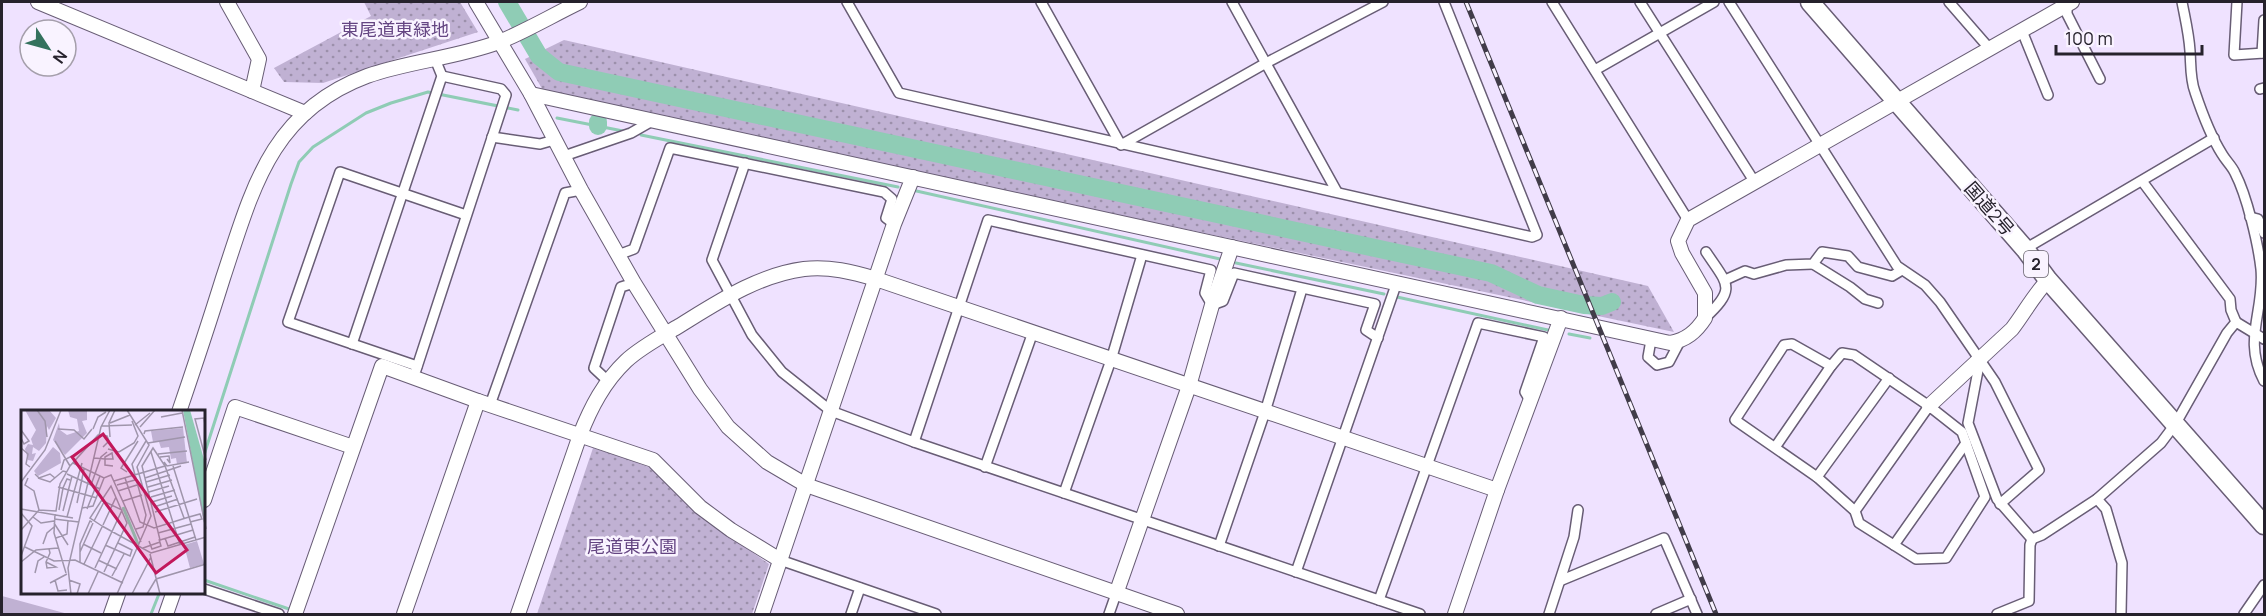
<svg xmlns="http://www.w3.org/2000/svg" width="2266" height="616" viewBox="0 0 2266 616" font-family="Manrope,'Noto Sans JP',sans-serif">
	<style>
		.green { fill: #c0b1d3 }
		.park { fill: url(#park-dots) }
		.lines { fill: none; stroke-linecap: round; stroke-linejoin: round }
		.stream { stroke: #8fccb5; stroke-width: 3 }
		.river { stroke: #8fccb5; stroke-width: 18 }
		.street-casing { stroke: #685d75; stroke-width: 12 }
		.secondary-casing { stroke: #685d75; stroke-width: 16 }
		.highway-casing { stroke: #685d75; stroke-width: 21 }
		.street { stroke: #fff; stroke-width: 9 }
		.secondary { stroke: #fff; stroke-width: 14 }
		.highway { stroke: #fff; stroke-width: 18 }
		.rail-casing { stroke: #413c49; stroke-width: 5 }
		.rail { stroke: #f9f3ff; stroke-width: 3; stroke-dasharray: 9; stroke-linecap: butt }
		.labels { text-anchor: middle; stroke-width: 5; stroke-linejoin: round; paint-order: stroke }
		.shield { fill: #f9f3ff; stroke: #65616b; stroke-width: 1.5 }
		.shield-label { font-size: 16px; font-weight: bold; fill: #26222c }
		.park-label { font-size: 18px; fill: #644582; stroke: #f9f3ff }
		.street-label { font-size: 18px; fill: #26222c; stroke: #f9f3ff }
		.inset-river { fill: none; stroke: #8fccb5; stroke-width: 3 }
		.inset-road { fill: none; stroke: #9f95ab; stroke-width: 1.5 }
		.view { fill: #c2185b; fill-opacity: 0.15; stroke: #c2185b; stroke-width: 3 }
		.inset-edge { fill: none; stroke: #26222c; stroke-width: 3 }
	</style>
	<defs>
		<pattern id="park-dots" width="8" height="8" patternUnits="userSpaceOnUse" patternTransform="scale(1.5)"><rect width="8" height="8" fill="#c0b1d3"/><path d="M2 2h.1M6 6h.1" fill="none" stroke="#9c90ab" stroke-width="1.8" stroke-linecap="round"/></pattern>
	</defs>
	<rect width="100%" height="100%" fill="#efe2ff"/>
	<polygon class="green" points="2,596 68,614 2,614"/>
	<g class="park">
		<polygon points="364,2 460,2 478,32 323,83 284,82 274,68 371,16"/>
		<polygon points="564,40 1648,286 1674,332 545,94 525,59"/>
		<polygon points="593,448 625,458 653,469 708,521 769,564 752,614 537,614"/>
	</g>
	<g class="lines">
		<g class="stream">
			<polyline points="557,118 623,131"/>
			<polyline points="641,135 898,187"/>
			<polyline points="912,190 1220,259"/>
			<polyline points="1236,263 1384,294"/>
			<polyline points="1397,297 1548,330"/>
			<polyline points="1569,334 1590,338"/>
			<polyline points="204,455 291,184 299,162 313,147 366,113 391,103 428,92 518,110"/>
			<polyline points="204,580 292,610"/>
			<polyline points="151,614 159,594"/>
		</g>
		<g class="river">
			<polyline points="507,2 539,56 559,72 1491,273 1538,295 1584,305 1602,306 1612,302"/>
			<polyline points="598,126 598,122"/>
		</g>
		<defs>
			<g id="street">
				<polyline points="847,2 899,93 1532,237 1537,235 1444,2"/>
				<polyline points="1041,2 1121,145 1266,63 1383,2"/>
				<polyline points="1232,2 1337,192"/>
				<polyline points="1552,2 1688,220"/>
				<polyline points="1640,2 1754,181"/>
				<polyline points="1729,2 1897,266 1925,285 1940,302 1995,382 2039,470 2000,504"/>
				<polyline points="1949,2 1989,48"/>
				<path d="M2182,2C2185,18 2189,34 2190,51C2191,64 2190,79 2195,92C2202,113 2210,135 2222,154C2226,161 2232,166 2235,173C2247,196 2258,243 2261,269C2265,310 2242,340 2264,381"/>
				<polyline points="2237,2 2234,55 2264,53"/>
				<polyline points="2067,4 2067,14 2100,79"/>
				<polyline points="2022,31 2048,95"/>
				<polyline points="2262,53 2264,20"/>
				<polyline points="1595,70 1714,2"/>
				<polyline points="2260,89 2264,88"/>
				<polyline points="492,137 540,144 554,140"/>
				<polyline points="564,156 631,133 652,121"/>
				<polyline points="745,163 712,260 752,335 782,372 831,411 914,442 1420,614"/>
				<polyline points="2142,181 2230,299 2231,310 2236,322"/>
				<polyline points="2250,217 2258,219 2264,233"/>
				<polyline points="2025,249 2214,138"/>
				<polyline points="618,255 634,249 670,148 884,192 892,199 886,218 894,224"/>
				<polyline points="1813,264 1850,287 1865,299 1878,303"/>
				<polyline points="1725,280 1745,271 1754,274 1786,265 1813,264 1822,252 1848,256 1858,267 1892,276 1902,270"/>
				<path d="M1705,318C1737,288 1728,285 1706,252"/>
				<polyline points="1651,340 1648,357 1657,365 1669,362 1680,341"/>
				<polyline points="352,344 442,76 435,59"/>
				<polyline points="1980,360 1968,423 1997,499 2032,539 2042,535 2097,499 2161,443 2176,423 2227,333 2236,322 2264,339"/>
				<polyline points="417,366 288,322 340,172 466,215"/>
				<polyline points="1831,366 1792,344 1784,345 1735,420 1817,477 1855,511"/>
				<polyline points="416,370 506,95 501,89 442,76"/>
				<polyline points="609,382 594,368 621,287 634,283"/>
				<polyline points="490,405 565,193 581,190"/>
				<polyline points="914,442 988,220 1211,270 1205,293 1212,305 1223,301 1234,273 1375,304 1366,330 1378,338"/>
				<polyline points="1776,446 1831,366 1842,353 1854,355 1929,406 1962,432 1985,497 1946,558 1916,559 1859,523 1855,511 1929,406"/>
				<polyline points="985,467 1033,332"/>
				<polyline points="1817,477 1889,378"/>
				<polyline points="1064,493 1111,360 1142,255"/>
				<polyline points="2097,499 2106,509 2122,563 2121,614"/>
				<polyline points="1894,545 1966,443"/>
				<polyline points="1219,546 1265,412 1302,289"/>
				<polyline points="780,560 936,614"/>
				<polyline points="1296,572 1397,282"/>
				<polyline points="1562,580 1664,538 1697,614"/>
				<polyline points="204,589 279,614"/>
				<polyline points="1379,600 1478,323 1544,337 1525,392 1531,402"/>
				<polyline points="851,614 860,588"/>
				<polyline points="1109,614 1116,594"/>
				<polyline points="1549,614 1574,537 1578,510"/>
				<polyline points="1656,614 1691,599"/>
				<polyline points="1997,614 2029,601 2030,545 2032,539"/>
				<polyline points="2244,614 2264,585"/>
			</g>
			<g id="secondary">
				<polyline points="38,2 305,113"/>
				<polyline points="227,2 259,59 252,91"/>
				<polyline points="476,2 531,94 581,190 634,283 700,389 728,427 767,462 806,485 1177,614"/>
				<path d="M531,94L1670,343C1686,340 1696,332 1705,318V293L1682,253L1678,241L1688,220L2072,2"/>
				<path d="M1929,406L2012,329C2025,312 2033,296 2048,280"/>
				<path d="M179,412C194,368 209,323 223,278C252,191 270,112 367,76C409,61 456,58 499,42C526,31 553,15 580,2"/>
				<polyline points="204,500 235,407 353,447"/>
				<polyline points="1116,594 1189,386 1212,305 1232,247"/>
				<polyline points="111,614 118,594"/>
				<polyline points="166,614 173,594"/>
				<polyline points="295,614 382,366 478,401 653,460 700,507 731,530 780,560"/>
				<polyline points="404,614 478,401"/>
				<path d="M518,614L580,435C591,407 604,382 626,361C641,347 662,336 679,326C718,302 758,275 804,269C829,266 853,272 876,279L1497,490"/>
				<polyline points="762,614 894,224 913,177"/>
				<polyline points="1455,614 1497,490 1561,318"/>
			</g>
			<polyline id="highway" points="1810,2 2025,249 2048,280 2264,525"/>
		</defs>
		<use href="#street" class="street-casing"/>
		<use href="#secondary" class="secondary-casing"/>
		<use href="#highway" class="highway-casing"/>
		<use href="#street" class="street"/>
		<use href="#secondary" class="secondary"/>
		<use href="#highway" class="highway"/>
		<defs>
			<polyline id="rail" points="1466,2 1716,614"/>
		</defs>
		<use href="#rail" class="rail-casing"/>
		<use href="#rail" class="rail"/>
	</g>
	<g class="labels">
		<rect class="shield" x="2024" y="251" width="24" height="26" rx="4.5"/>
		<g class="shield-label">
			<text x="2036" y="270">2</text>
		</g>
		<g class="park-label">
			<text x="395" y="36">東尾道東緑地</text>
			<text x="632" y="553">尾道東公園</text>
		</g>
		<g class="street-label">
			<text transform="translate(1989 209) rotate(49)" y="6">国道2号</text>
		</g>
	</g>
	<g transform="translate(21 410)">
		<rect width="184" height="184" fill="#efe2ff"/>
		<path d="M162,18L166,53L156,54L155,48L150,49L148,37L140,38L138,32H132L130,21ZM176,131L183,154L169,158L163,135Z" fill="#c0b1d3"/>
		<path d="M4,0H28L35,8L28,20L26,16L25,33L18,41L12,37L11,44L15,43L12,51L7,50L4,39L7,34L12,35L10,29L15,20ZM47,0H66V10L61,11L66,23L44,45L32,30L38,13L39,20L46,25L58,21L56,9L49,7ZM32,37L39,43L40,53L17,66L13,61Z" fill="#c0b1d3"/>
		<path d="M162,0H169L184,53V118Z" fill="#8fccb5"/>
		<path class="inset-river" d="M102,97L117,134"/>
		<path class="inset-road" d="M16,0L24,11L26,27M161,0L185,119M140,7L161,3M89,13L109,5M114,15L129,3M184,15L183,8L174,9L185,50M81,16L111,15M119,17L134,0M37,19L53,20L63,29L71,19M72,19L77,7L85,2M0,20L8,31L3,34L0,28M123,24L124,21L162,17M89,27L88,13L94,0M34,31L49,56M127,33L164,27M0,38L7,44L5,54L9,57M87,39L98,42L113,33L117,26L111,11M130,42L159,135M137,44L166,41M139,47L148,46L149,53L146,49M73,48L84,49H92L91,43L84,47V55L92,56M143,52L146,56L168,52M52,53L83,68L90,65L120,132M144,56L132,38L121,56L139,130L172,120M152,56L168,107L179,104L181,109L169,112M40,60L43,50L53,45M106,62L100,58L117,31M14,64L18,68L29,64L34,68M46,64L79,79M7,68L4,75L13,81L18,100M17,68L29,72L42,61L46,62M104,68L119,112L133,118L168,107L175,130M124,68L160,56M93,71L144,56L163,108M0,72L24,40L40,0M125,72L149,65M70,75L80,47L86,42M96,75L114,70M37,77L76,88M127,77L151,70M97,81L116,75M128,82L148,76M130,87L154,80M102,91L121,85M131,92L151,86M56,93L63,59M133,97L157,89M61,98L72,96L83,68M0,99L52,108M66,99L79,66M38,100L42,78L46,69L49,70M42,101L51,66M134,102L176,89M0,103L11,116L0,146M34,104L33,123L45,163M12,107L20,113L33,111M46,107L61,53M33,109L58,112M73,111L83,92M33,113L47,135M82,115L95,87M81,116L69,108L90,76L106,113L83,162M81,116L130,143L185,127M115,119L122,117L125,105L111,54L125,31M0,120L18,100L35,101L39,74L49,56L77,25L86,26L88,31L82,37M137,123L170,114M35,128L46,124L47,110M144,128L147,136L174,127M128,131L131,139L140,136L138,129M22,134L26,123L33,117M62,134L80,143M84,135L109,146L111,140L97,133M4,137L33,151L54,150L102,173M122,138L139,132M59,142L72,113M129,144L139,184M77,150L96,159M0,152L15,140L37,138M25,152L35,157L26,158L25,152L29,143L28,139M59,152V134L69,111L71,112M63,154L81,117M74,158L101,100L80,90M14,163L17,151L23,147M91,166L103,144M34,170L37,181L46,180M48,170L59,174L56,184M29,173L46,164M50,184L47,158L80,17L89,0M67,184L77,162M96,184L130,106L116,57L128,35L106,0M111,184L130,147M126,184L135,169L185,154"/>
		<path class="view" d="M82,24L166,140L135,163L51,47Z"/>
		<rect width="184" height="184" class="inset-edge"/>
	</g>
	<rect width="2266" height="616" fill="none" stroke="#26222c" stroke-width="6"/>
	<g transform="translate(48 48) rotate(126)"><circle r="28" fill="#f9f3ff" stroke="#a59fab" stroke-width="1.5"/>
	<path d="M0-4.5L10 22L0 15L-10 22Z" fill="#34725d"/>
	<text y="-9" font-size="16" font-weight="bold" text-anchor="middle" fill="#26222c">N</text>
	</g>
	<path d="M2056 45v9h146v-9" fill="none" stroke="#26222c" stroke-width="3"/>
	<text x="2065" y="45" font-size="18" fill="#26222c" stroke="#f9f3ff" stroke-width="4.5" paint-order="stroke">100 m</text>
</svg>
